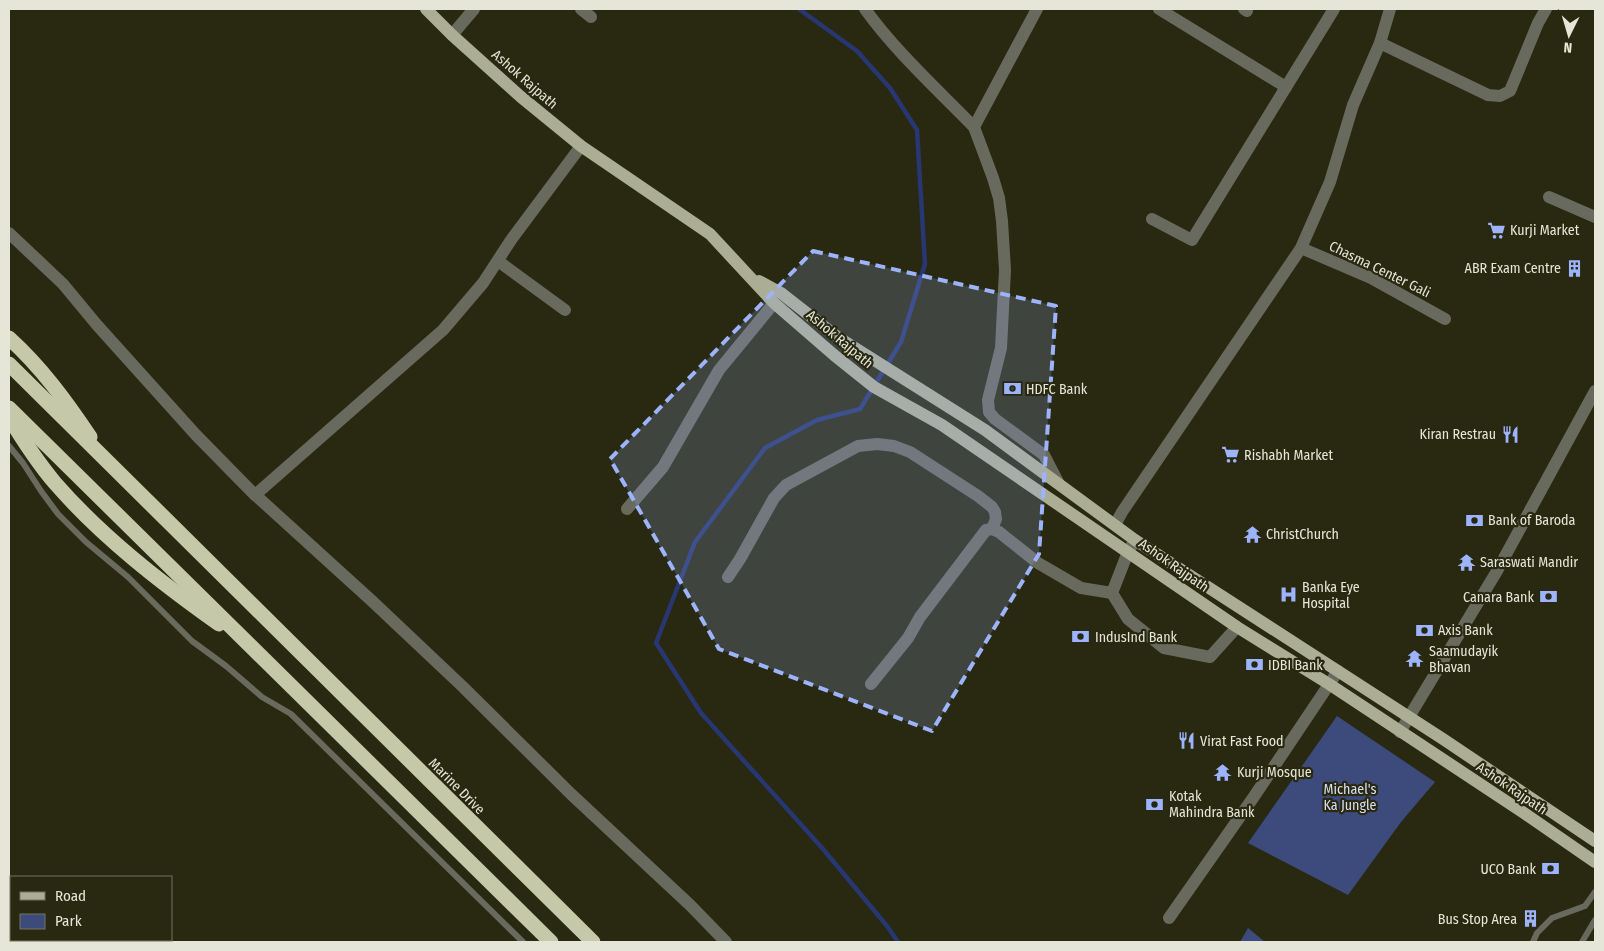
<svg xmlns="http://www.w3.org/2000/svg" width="1604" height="951" viewBox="0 0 1604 951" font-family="'Fira Sans Condensed',sans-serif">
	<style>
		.green { fill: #3c4b7b }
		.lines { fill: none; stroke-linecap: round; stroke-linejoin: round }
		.stream { stroke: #283772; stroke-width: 4.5 }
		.lane { stroke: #696a5e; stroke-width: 6 }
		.street { stroke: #696a5e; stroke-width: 12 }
		.primary { stroke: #abad94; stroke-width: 12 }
		.highway { stroke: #c6c8aa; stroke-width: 15 }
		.marked { fill: #9db4fd; fill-opacity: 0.2; stroke: #9db4fd; stroke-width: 4; stroke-dasharray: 10 6; stroke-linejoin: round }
		.labels { text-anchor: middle; stroke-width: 4.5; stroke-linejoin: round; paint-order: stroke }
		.street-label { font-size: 14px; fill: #e5e6d7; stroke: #282910 }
		.poi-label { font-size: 14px; fill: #e5e6d7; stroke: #282910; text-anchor: start }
		.park-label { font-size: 14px; fill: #d8dff2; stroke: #282910 }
	</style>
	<rect width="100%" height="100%" fill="#282910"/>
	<g class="green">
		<polygon points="1337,716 1435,782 1401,822 1348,895 1248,843"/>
		<polygon points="1248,928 1265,942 1240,942"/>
	</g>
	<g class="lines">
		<polyline class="stream" points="799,9 857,51 890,88 917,130 925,264 901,342 860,409 817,420 765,448 695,542 656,643 701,713 823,849 887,926 898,942"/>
		<g class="lane">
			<polyline points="9,446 23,463 41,491 58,514 86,542 128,577 192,641 226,666 262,697 291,714 523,942"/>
			<polyline points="1533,942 1537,933 1552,918 1585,906 1595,892"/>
			<polyline points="1582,942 1595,920"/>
		</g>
		<g class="street">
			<polyline points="581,9 591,17"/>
			<path d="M865,9C896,52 937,89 974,127"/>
			<polyline points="1037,9 974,127 993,178 999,198 1002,221 1005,270 1001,348 988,400 989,412 995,419 1044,455 1059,484"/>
			<polyline points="1159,9 1286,87"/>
			<polyline points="1244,9 1247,11"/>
			<polyline points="452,35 474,9"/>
			<polyline points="1380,43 1488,95 1500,96 1510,91 1538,23 1546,9"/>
			<polyline points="1549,197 1595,217"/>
			<polyline points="1152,219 1192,240 1334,9"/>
			<polyline points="9,233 63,284 97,325 196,435 252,492 372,601 462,686 571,794 690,905 726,942"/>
			<polyline points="1301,248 1371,278 1445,319"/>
			<polyline points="498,261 565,310"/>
			<polyline points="255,495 443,330 483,283 511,240 581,146"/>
			<polyline points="627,509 663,467 719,370 774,303"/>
			<polyline points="1115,525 1122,512 1301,248 1330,182 1353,105 1380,43 1390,9"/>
			<polyline points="1135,540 1128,552 1112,593 1128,619 1164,648 1210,657 1237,627"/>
			<polyline points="728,577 740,559 774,498 786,485 858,446 877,444 894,446 910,452 978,496 992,507 995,512 996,519 992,529"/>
			<polyline points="871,684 908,638 920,617 986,530 992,529 999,532 1038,563 1081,588 1112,593"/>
			<polyline points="1400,732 1497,571 1595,391"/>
			<polyline points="1169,918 1253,798 1338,671"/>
		</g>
		<g class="primary">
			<polyline points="426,9 452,35 521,97 581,146 710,234 774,303 834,355 874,387 942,425 1237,627 1329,684 1524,813 1595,862"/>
			<polyline points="759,281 781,293 836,336 985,430 1135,540 1443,739 1595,841"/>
		</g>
		<g class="highway">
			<path d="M9,338C41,367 66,401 90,437"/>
			<polyline points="9,364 593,942"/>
			<polyline points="9,408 551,942"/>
			<path d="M9,417C23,440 38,463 55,483C102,537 160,582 219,624"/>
		</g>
	</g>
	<path class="marked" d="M813,251L1056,306L1039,554L932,731L719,649L610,459Z"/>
	<defs>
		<symbol id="supermarket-bare" viewBox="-9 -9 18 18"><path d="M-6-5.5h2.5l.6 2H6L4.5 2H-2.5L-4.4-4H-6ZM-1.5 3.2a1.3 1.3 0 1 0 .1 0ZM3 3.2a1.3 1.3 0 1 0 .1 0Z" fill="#9db4fd" stroke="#282910" stroke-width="2.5" paint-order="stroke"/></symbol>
		<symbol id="building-bare" viewBox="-9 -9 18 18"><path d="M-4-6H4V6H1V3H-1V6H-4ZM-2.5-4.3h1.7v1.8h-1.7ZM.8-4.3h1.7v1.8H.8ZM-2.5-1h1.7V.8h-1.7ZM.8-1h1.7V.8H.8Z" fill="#9db4fd" stroke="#282910" stroke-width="2.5" paint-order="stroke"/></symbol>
		<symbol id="bank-bare" viewBox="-9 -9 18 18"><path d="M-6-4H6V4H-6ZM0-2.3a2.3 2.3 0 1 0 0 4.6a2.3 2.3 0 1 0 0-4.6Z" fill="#9db4fd" stroke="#282910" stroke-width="2.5" paint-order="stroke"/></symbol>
		<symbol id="restaurant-bare" viewBox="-9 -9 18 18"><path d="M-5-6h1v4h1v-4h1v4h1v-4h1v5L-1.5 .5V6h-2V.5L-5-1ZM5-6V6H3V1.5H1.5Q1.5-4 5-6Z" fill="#9db4fd" stroke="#282910" stroke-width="2.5" paint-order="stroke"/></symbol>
		<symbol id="temple-bare" viewBox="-9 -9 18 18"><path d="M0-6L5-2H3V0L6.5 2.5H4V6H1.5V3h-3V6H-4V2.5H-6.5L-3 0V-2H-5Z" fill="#9db4fd" stroke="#282910" stroke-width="2.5" paint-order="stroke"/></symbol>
		<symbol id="hospital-bare" viewBox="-9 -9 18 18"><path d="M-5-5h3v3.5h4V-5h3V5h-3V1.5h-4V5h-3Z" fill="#9db4fd" stroke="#282910" stroke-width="2.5" paint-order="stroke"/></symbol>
	</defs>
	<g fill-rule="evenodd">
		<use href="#supermarket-bare" x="1484" y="218" width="25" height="25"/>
		<use href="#building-bare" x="1562" y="256" width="25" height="25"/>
		<use href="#bank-bare" x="1000" y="376" width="25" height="25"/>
		<use href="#restaurant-bare" x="1498" y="422" width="25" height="25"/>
		<use href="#supermarket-bare" x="1218" y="442" width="25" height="25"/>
		<use href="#bank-bare" x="1462" y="508" width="25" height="25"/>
		<use href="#temple-bare" x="1240" y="522" width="25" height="25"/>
		<use href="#temple-bare" x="1454" y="550" width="25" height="25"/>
		<use href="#hospital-bare" x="1276" y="582" width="25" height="25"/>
		<use href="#bank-bare" x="1536" y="584" width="25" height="25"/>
		<use href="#bank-bare" x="1412" y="618" width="25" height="25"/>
		<use href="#bank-bare" x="1068" y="624" width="25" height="25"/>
		<use href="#temple-bare" x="1402" y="646" width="25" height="25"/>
		<use href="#bank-bare" x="1242" y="652" width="25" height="25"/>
		<use href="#restaurant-bare" x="1174" y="728" width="25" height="25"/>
		<use href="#temple-bare" x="1210" y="760" width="25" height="25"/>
		<use href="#bank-bare" x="1142" y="792" width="25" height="25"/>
		<use href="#bank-bare" x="1538" y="856" width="25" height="25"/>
		<use href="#building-bare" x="1518" y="906" width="25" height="25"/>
	</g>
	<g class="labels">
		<g class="street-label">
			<text transform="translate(525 79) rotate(41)" y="5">Ashok Rajpath</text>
			<text transform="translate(1380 269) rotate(26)" y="5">Chasma Center Gali</text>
			<text transform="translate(840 339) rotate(40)" y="5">Ashok Rajpath</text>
			<text transform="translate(1174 565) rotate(35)" y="5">Ashok Rajpath</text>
			<text transform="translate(457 786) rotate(45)" y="5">Marine Drive</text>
			<text transform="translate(1512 788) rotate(34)" y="5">Ashok Rajpath</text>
		</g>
		<g class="poi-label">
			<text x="1510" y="235">Kurji Market</text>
			<text x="1561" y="273" text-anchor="end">ABR Exam Centre</text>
			<text x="1026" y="394">HDFC Bank</text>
			<text x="1496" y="439" text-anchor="end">Kiran Restrau</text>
			<text x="1244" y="460">Rishabh Market</text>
			<text x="1488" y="525">Bank of Baroda</text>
			<text x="1266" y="539">ChristChurch</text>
			<text x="1480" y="567">Saraswati Mandir</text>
			<text x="1302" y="592">Banka Eye<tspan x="1302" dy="16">Hospital</tspan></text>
			<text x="1534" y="602" text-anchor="end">Canara Bank</text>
			<text x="1438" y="635">Axis Bank</text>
			<text x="1095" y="642">IndusInd Bank</text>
			<text x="1429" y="656">Saamudayik<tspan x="1429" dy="16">Bhavan</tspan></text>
			<text x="1268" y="670">IDBI Bank</text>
			<text x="1200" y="746">Virat Fast Food</text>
			<text x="1237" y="777">Kurji Mosque</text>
			<text x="1169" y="801">Kotak<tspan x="1169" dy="16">Mahindra Bank</tspan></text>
			<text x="1536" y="874" text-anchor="end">UCO Bank</text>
			<text x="1517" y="924" text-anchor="end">Bus Stop Area</text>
		</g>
		<g class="park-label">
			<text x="1350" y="794">Michael's<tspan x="1350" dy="16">Ka Jungle</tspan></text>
		</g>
	</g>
	<rect width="1604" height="951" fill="none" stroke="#e5e6d7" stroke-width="20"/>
	<rect x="10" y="876" width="162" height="65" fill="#282910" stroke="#747560"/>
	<rect x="20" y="892" width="25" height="8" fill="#abad94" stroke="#747560"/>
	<text x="55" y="901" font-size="15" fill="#e5e6d7">Road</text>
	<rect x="20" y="914" width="25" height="15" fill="#3c4b7b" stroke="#747560"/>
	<text x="55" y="926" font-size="15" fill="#e5e6d7">Park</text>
	<g transform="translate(1569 35) rotate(185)" stroke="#282910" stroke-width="4" paint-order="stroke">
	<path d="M0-4L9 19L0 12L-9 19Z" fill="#e5e6d7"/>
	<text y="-8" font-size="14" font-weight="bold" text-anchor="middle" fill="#e5e6d7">N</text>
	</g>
</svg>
